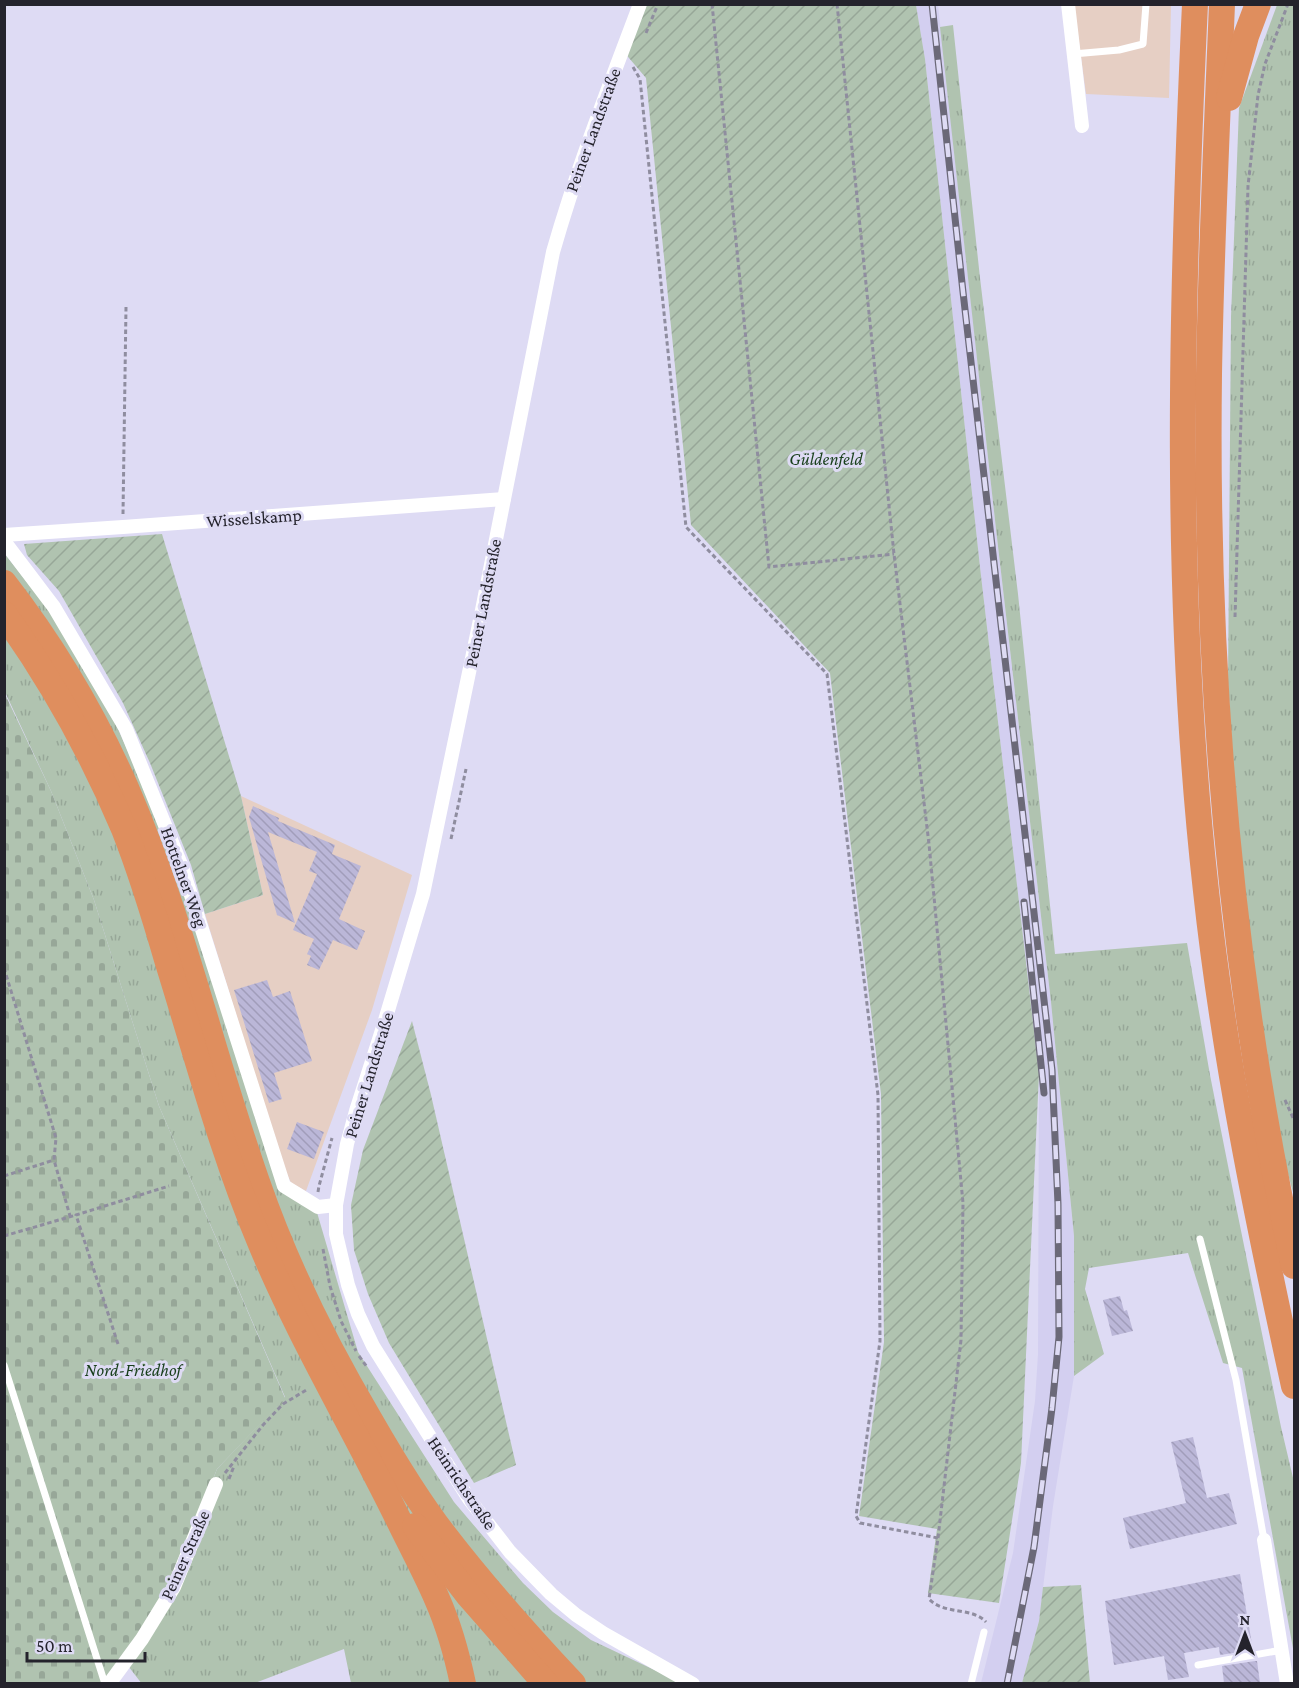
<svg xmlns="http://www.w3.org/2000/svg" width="1299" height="1688" viewBox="0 0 1299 1688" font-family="'Crimson Pro',serif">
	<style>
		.commercial { fill: #e6cfc4 }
		.built { fill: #d3cff0 }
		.grass { fill: url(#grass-tufts) }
		.cemetery { fill: url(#cemetery-stones) }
		.garden { fill: url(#garden-furrows) }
		.building { fill: url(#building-back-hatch) }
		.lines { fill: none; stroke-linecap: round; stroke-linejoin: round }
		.path { stroke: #8f8d9f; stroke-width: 3; stroke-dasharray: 4.5 3; stroke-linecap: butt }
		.lane { stroke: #fff; stroke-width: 7 }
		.street { stroke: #fff; stroke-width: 14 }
		.highway { stroke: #df8e5e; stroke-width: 26 }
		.rail-casing { stroke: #6b6978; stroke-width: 7 }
		.rail { stroke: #dedbf4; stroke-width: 4.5; stroke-dasharray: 14; stroke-linecap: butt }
		.labels { text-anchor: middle; stroke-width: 6; stroke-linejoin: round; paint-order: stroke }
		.street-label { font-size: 18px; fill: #24232c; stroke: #dedbf4 }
		.park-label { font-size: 18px; font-style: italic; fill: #183f1b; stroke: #dedbf4 }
	</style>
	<defs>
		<pattern id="grass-tufts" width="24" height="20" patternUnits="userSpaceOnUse" patternTransform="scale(1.5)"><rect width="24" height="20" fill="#b0c3b0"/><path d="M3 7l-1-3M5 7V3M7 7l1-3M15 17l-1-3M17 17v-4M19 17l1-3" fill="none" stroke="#97a798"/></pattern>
		<pattern id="cemetery-stones" width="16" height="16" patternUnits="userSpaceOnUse" patternTransform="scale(1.5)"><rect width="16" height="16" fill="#b0c3b0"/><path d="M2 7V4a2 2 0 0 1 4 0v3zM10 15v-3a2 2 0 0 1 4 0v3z" fill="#97a798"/></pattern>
		<pattern id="garden-furrows" width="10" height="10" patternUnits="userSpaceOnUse" patternTransform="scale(1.5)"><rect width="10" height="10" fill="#b0c3b0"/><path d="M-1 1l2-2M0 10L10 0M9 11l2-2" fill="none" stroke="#97a798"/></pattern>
		<pattern id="building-back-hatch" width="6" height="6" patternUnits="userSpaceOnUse" patternTransform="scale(1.5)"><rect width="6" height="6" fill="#bbb7d8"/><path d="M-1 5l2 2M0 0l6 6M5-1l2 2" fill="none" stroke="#a19dba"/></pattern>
	</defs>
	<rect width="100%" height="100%" fill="#dedbf4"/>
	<g class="commercial">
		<polygon points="1074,5 1171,5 1169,98 1086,94"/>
		<polygon points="241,796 412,875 372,1010 306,1191 291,1183 282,1163 205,914 263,895"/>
	</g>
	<polygon class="built" points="916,5 938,5 996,529 1051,1002 1074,1236 1074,1376 1053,1506 1039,1621 1022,1683 981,1683 1013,1553 1035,1401 1038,1354 1039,1074 980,567 925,59"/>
	<g class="grass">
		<polygon points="1277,5 1294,5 1294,1196 1276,1130 1251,955 1237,823 1228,683 1231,317 1239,108"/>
		<polygon points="953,25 980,278 1018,594 1055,954 1187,943 1210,1075 1237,1211 1281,1427 1294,1482 1294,1654 1242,1368 1223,1363 1188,1253 1089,1268 1085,1289 1104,1354 1074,1376 1074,1236 1051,1002 996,529 940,27"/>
		<polygon points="4,553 50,611 104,698 140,778 178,868 281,1189 316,1209 358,1352 454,1502 523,1583 553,1612 591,1640 682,1683 351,1683 344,1649 255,1683 142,1684 122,1658 172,1584 217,1469 285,1397 159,1106 94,900 51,791 5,692"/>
	</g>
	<polygon class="cemetery" points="4,692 51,791 94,900 159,1106 285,1398 217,1469 172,1584 105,1683 5,1683"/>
	<g class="garden">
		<polygon points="641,5 916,5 925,59 980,567 1039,1074 1021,1463 999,1603 928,1593 937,1529 859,1516 884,1342 881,1094 830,673 691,525 646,78 623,51"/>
		<polygon points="162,534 241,796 263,895 205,914 191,865 150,763 123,703 59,591 27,555 24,544"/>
		<polygon points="412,1021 431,1095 516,1465 474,1483 389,1343 368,1294 354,1250 351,1205 363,1150"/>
		<polygon points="1081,1585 1090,1683 1022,1683 1039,1621 1043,1587"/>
	</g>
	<g class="building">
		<polygon points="253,806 279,818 278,821 335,845 332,854 361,866 339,919 365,931 357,950 333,940 319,970 307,965 311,956 307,954 314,939 293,930 317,874 309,871 317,852 268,832 295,923 277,915 249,817"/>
		<polygon points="267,980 273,997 290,991 312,1061 274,1073 282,1099 269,1103 234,990"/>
		<polygon points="297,1122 324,1132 314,1159 287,1149"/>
		<polygon points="1120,1296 1124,1311 1127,1310 1133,1331 1112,1336 1103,1300"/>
		<polygon points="1193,1437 1207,1498 1229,1493 1237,1524 1130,1549 1123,1518 1186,1503 1171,1442"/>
		<polygon points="1240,1574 1253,1650 1220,1655 1219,1647 1184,1653 1189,1677 1168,1680 1164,1656 1114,1665 1105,1601"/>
		<polygon points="1255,1661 1257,1661 1260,1683 1224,1683 1222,1666"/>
	</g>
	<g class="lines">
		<g class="path">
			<polyline points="712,4 769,567 894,554"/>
			<polyline points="837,4 894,554 929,844 963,1203 961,1340 938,1538"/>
			<polyline points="646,33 658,4"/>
			<path d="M633,67L640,79L686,527L827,674L878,1095L880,1341L856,1516L860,1523L938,1538L929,1599C944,1615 973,1607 986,1622"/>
			<polyline points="123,514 126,307"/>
			<polyline points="1235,617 1248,186 1258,95 1265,64 1288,4"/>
			<polyline points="451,839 466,769"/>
			<polyline points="4,968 56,1138 54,1160 70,1216"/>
			<polyline points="1285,1100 1294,1120"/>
			<polyline points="4,1176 54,1160"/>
			<polyline points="318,1192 319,1186 332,1138"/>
			<polyline points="4,1236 76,1215"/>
			<polyline points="323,1249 330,1286 341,1321 356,1351"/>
			<polyline points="118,1344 76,1215 169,1186"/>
			<polyline points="359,1356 367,1367"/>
			<polyline points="225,1473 263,1425 283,1404 308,1389"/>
			<polyline points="229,1479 234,1466"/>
		</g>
		<g class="lane">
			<polyline points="1073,54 1119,50 1143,44 1146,4"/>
			<polyline points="1200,1239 1236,1380 1264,1540"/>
			<polyline points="4,1365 105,1684"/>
			<polyline points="1198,1665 1282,1650"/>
			<polyline points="971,1684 984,1632"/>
		</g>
		<g class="street">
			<path d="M640,4C609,86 577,168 553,252L482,610L423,894L383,1027L356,1111L347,1144L336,1205V1234L348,1285L358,1314L373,1346L469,1499L510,1552L551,1594L576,1615L603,1633L693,1684"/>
			<polyline points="1068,4 1082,126"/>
			<polyline points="4,535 123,527 504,499"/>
			<polyline points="4,541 54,607 126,729 182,867 284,1186 318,1207 336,1205"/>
			<polyline points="1264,1540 1287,1684"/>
			<polyline points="109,1684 142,1639 174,1587 216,1484"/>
		</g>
		<g class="highway">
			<path d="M1195,4C1181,300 1173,597 1206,891C1224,1058 1258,1222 1294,1386"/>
			<path d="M1222,4C1217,128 1211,251 1209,374C1205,672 1230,974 1294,1266"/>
			<polyline points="1229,98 1246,36 1258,4"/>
			<path d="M4,583C53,646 94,715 126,788C181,915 211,1052 257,1182C286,1266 325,1344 370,1420C393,1460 417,1500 445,1536C485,1588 528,1636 573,1684"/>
			<path d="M4,614C52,681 92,753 124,829C141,872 155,918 168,963C197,1056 222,1152 260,1242C301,1341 357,1433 404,1531C415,1553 427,1576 437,1599C449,1626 457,1655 463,1684"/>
			<polyline points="415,1526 469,1596 546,1684"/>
		</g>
		<defs>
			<g id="rail">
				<polyline points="932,4 963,292 1052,1070 1058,1204 1059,1337 1052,1408 1034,1547 1007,1684"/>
				<polyline points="1024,902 1044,1093"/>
			</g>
		</defs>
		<use href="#rail" class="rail-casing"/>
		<use href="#rail" class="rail"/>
	</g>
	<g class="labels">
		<g class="street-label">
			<text transform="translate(593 130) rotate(-70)" y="6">Peiner Landstraße</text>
			<text transform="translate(254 518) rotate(-4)" y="6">Wisselskamp</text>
			<text transform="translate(483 603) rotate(-79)" y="6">Peiner Landstraße</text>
			<text transform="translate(184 877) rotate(70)" y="6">Hottelner Weg</text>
			<text transform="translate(369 1075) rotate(-73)" y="6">Peiner Landstraße</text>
			<text transform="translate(462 1483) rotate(56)" y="6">Heinrichstraße</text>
			<text transform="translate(185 1555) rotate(-66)" y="6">Peiner Straße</text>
		</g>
		<g class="park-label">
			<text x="826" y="465">Güldenfeld</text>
			<text x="133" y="1376">Nord-Friedhof</text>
		</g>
	</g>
	<rect width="1299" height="1688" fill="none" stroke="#24232c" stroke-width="12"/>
	<g transform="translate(1245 1634)" stroke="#dedbf4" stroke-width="4.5" paint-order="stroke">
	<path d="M0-4.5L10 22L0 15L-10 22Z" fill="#24232c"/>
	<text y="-9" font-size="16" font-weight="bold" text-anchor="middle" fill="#24232c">N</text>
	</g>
	<path d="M27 1652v9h118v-9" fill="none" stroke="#24232c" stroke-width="3"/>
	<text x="36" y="1652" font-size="18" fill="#24232c" stroke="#dedbf4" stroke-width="4.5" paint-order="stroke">50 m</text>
</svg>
